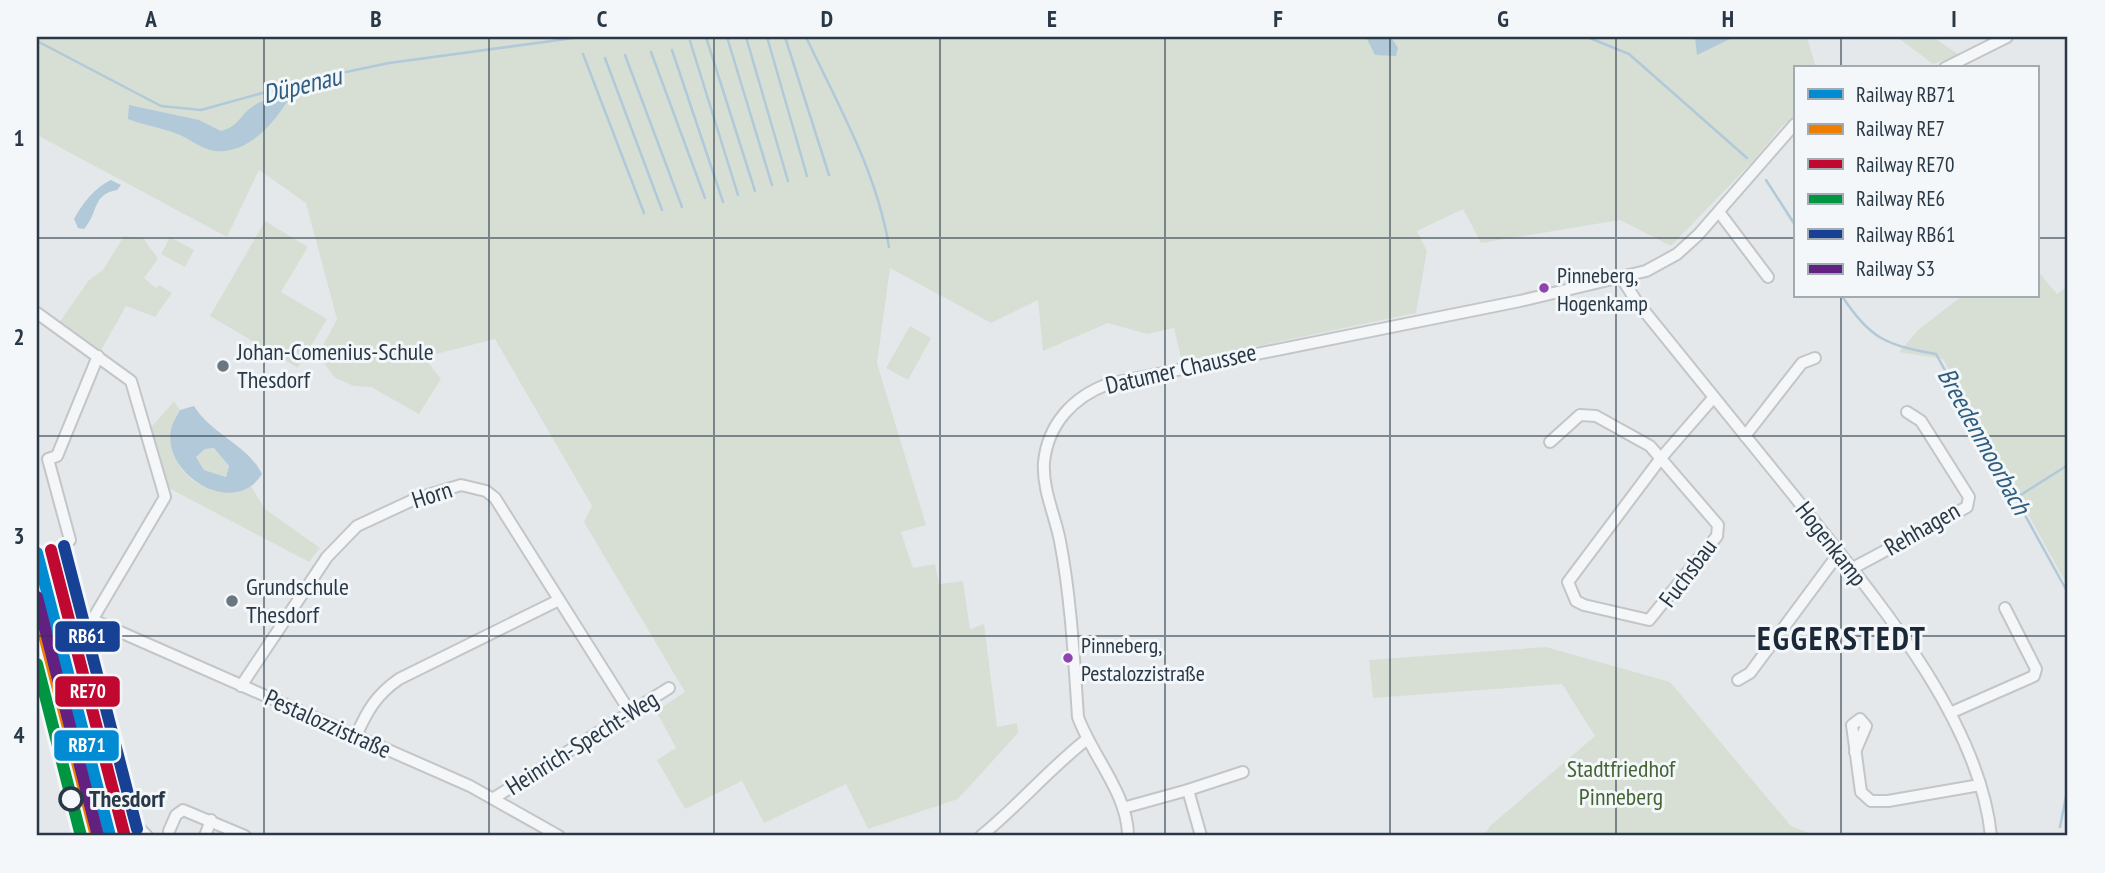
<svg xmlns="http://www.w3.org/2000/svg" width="2105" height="873" viewBox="0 0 2105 873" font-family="'PT Sans Narrow',sans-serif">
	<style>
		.green { fill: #d7dfd5 }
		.water { fill: #b1c9d8; fill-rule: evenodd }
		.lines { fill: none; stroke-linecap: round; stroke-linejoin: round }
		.stream { stroke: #b1c9d8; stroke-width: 2.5 }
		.minor-casing { stroke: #c3c6c8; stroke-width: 14 }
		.minor { stroke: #f4f6f7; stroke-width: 10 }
		.rail-1-casing { stroke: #f3f7f9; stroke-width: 18 }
		.rail-2-casing { stroke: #f3f7f9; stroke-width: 18 }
		.rail-3-casing { stroke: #f3f7f9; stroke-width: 18 }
		.rail-4-casing { stroke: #f3f7f9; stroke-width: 18 }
		.rail-5-casing { stroke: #f3f7f9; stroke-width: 18 }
		.rail-6-casing { stroke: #f3f7f9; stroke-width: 18 }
		.rail-1 { stroke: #008bd2; stroke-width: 12 }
		.rail-2 { stroke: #ef7d00; stroke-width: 12 }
		.rail-3 { stroke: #c10831; stroke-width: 12 }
		.rail-4 { stroke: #009641; stroke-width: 12 }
		.rail-5 { stroke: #164194; stroke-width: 12 }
		.rail-6 { stroke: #622181; stroke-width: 12 }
		.grid { fill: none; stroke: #293847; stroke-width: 2; stroke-opacity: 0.55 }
		.bus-dot { fill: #8e44ad; stroke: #f3f7f9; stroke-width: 2.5 }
		.poi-dot { fill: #6b7680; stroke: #f3f7f9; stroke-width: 2.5 }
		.stop-dot { fill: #f3f7f9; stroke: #293847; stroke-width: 3.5 }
		.labels { text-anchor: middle; stroke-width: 6; stroke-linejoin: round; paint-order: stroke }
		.bus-label { font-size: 22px; fill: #293847; stroke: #f3f7f9; text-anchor: start }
		.poi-label { font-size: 24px; fill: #293847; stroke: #f3f7f9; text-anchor: start }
		.street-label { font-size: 24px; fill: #293847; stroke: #f3f7f9 }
		.park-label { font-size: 24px; fill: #446434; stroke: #f3f7f9 }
		.stop-label { font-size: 24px; font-weight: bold; fill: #293847; stroke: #f3f7f9; text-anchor: start }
		.water-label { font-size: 26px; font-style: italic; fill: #2e5d80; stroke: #f3f7f9 }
		.district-label { font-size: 32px; font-weight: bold; letter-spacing: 2px; fill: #1b2838; stroke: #f3f7f9 }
		.line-badge { stroke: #f3f7f9; stroke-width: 2.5 }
		.badge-label { font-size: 19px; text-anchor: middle; font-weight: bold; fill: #fff }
		.neatline { fill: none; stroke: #293847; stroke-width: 2.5 }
		.grid-label { font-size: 23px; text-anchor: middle; font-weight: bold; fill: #293847 }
	</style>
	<rect width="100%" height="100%" fill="#e5e8ea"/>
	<g class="green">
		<polygon points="37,37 1807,37 1816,68 1795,68 1795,116 1782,126 1754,160 1671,246 1620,220 1481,243 1463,209 1417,231 1427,251 1416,313 1182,362 1174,328 1147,334 1108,323 1043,351 1038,300 991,323 890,268 877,363 926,525 901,532 913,568 935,564 939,584 963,581 970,629 984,624 997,727 1017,723 1018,733 958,799 868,829 846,784 764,823 742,781 685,809 657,760 676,748 656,711 685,692 584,522 592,506 495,339 424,357 441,379 419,414 371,387 354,386 335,378 318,355 337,319 306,203 259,170 227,237 37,135"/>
		<polygon points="1897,37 1933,37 1959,55 1933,64"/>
		<polygon points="265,221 308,247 281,292 327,319 298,368 210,316"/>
		<polygon points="124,236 143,238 158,259 144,278 156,288 159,285 172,293 155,317 126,306 100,352 59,323 89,280 103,270"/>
		<polygon points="170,237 194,250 185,267 161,254"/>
		<polygon points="2037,270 2057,294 2068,286 2068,587 1943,359 1899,352 1918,330 1962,296 2037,296"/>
		<polygon points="910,326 931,338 908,380 886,368"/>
		<path d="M174,401L180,410C154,461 199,505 251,486L265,509L320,548L309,562L161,484L146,433Z"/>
		<polygon points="214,448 229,466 226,477 204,470 196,457 205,449"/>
		<polygon points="1546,647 1670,682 1791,826 1815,836 1484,836 1490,826 1595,736 1562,684 1373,698 1369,660"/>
	</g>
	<g class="water">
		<polygon points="1371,37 1391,37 1398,48 1396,56 1375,55 1367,39"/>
		<polygon points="1695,37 1734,37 1697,55"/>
		<path d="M286,92L288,100C273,125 247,154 215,151C202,150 188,137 175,133C159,127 143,125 128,119L129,105L199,120L221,131C236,127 238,120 248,110C258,101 273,97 286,92Z"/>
		<path d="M111,180L121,185L117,190C92,194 99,212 84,229L78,228L74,219C83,203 94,188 111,180Z"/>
		<path d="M194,406C212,435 247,444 262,474C259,478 255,484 251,486C218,509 163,469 171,430C172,423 177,416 180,410ZM214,448L229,466L226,477L204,470L196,457L205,449Z"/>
	</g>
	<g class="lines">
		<g class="stream">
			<polyline points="706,37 755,191"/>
			<polyline points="727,37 772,185"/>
			<polyline points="746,37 788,181"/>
			<polyline points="767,37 807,176"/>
			<polyline points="785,37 829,175"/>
			<path d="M806,37C838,105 877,172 889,247"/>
			<polyline points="1587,37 1629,54 1747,158"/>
			<polyline points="37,41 161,106 201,110 317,78 389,63 581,37"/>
			<polyline points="690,41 738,195"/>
			<polyline points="672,50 723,202"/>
			<polyline points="651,52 705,198"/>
			<polyline points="583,54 644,213"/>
			<polyline points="625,55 682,207"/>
			<polyline points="605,58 662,210"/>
			<polyline points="1766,180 1795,225"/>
			<path d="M1842,296C1870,339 1886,345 1936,354L2068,593"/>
			<polyline points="2016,498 2068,465"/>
			<polyline points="2060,827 2068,786"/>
		</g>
		<defs>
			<g id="minor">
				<polyline points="1945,68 2007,37"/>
				<polyline points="1719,212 1768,277"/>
				<path d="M1622,279L1637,302C1689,367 1742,431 1794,496C1867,588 1979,715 1991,836"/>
				<polyline points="37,313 131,381 165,497 91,622 73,643 108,780 131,797 137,826 147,836"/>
				<polyline points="1745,436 1802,363 1815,358"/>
				<polyline points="1550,442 1580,415 1596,416 1650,446 1718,525 1717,536 1649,620 1584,605 1576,601 1568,582 1661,458 1714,397"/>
				<polyline points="70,540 48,459 57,456 98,356"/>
				<polyline points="1851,569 1967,507 1969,497 1921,421 1907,412"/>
				<polyline points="93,620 470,786 559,836"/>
				<polyline points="1738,680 1750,673 1839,553"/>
				<polyline points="241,686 327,557 357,526 415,499 461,485 486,491 495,498 630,712"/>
				<polyline points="1950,713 2034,676 2036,669 2005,608"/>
				<path d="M356,736C367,711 376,695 399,679L559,600"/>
				<polyline points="1855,752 1866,726 1860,719 1852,725 1861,792 1871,801 1888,801 1980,785"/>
				<polyline points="1188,790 1243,772"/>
				<polyline points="494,798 669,688"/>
				<polyline points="1123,808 1188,790 1201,836"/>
				<polyline points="169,831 176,815 183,810 245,836"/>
				<polyline points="205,836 211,820"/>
				<path d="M981,836C1018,806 1048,770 1086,740"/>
				<path d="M1128,836C1128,794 1092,756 1078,717C1074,659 1071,598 1060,541C1055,515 1042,489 1044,462C1048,424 1073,397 1108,384L1520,301L1646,271L1677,254L1698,235L1795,124"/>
			</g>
		</defs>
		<use href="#minor" class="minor-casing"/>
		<use href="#minor" class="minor"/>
		<defs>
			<polyline id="rail-1" points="37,553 110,836"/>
			<polyline id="rail-2" points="37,608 96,836"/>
			<polyline id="rail-3" points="51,550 124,833"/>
			<polyline id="rail-4" points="37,664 81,836"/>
			<polyline id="rail-5" points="64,546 137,829"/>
			<polyline id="rail-6" points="37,597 98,836"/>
		</defs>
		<use href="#rail-1" class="rail-1-casing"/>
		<use href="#rail-2" class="rail-2-casing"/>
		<use href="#rail-3" class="rail-3-casing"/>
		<use href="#rail-4" class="rail-4-casing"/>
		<use href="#rail-5" class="rail-5-casing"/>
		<use href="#rail-6" class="rail-6-casing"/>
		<use href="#rail-1" class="rail-1"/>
		<use href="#rail-2" class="rail-2"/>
		<use href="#rail-3" class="rail-3"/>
		<use href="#rail-4" class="rail-4"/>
		<use href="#rail-5" class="rail-5"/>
		<use href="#rail-6" class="rail-6"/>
	</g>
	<path class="grid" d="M264,37V836M489,37V836M714,37V836M940,37V836M1165,37V836M1390,37V836M1616,37V836M1841,37V68M37,238H1795M2037,238H2068M1841,296V836M37,436H2068M37,636H2068"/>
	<g class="bus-dot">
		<circle cx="1544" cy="288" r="6"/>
		<circle cx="1068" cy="658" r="6"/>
	</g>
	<g class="poi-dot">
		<circle cx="223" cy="366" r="7"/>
		<circle cx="232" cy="601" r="7"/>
	</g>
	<circle class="stop-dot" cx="71" cy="799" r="11"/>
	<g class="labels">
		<g class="bus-label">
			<text x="1557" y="283">Pinneberg,<tspan x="1557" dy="28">Hogenkamp</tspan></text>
			<text x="1081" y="653">Pinneberg,<tspan x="1081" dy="28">Pestalozzistraße</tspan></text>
		</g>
		<g class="poi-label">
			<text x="237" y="360">Johan-Comenius-Schule<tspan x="237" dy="28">Thesdorf</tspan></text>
			<text x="246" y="595">Grundschule<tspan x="246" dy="28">Thesdorf</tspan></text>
		</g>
		<g class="street-label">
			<text transform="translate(1181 369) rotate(-13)" y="8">Datumer Chaussee</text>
			<text transform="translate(432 495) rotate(-18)" y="8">Horn</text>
			<text transform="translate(1922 529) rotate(-30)" y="8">Rehhagen</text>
			<text transform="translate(1831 544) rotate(52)" y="8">Hogenkamp</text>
			<text transform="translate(1688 573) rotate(-53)" y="8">Fuchsbau</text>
			<text transform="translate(328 724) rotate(24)" y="8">Pestalozzistraße</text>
			<text transform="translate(582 743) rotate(-32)" y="8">Heinrich-Specht-Weg</text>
		</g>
		<g class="park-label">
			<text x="1621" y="777">Stadtfriedhof<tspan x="1621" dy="28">Pinneberg</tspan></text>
		</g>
		<g class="stop-label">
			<text x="89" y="807">Thesdorf</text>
		</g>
		<g class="water-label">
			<text transform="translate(302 85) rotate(-14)" y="9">Düpenau</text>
			<text transform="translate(1984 441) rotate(61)" y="9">Breedenmoorbach</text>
		</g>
		<g class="district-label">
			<text x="1842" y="650">EGGERSTEDT</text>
		</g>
	</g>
	<g class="line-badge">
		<rect x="54" y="620" width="67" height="33" rx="7" fill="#164194"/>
		<rect x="54" y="675" width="67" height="33" rx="7" fill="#c10831"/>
		<rect x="53" y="729" width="67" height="33" rx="7" fill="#008bd2"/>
	</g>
	<g class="badge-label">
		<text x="87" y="643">RB61</text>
		<text x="88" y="698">RE70</text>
		<text x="87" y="752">RB71</text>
	</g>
	<rect width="2105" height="873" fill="none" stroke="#f3f7f9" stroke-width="77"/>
	<rect x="1794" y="66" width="245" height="231" fill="#f3f7f9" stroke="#a2abb2" stroke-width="2"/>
	<rect x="1808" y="89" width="35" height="10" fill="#008bd2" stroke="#a2abb2" stroke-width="2"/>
	<text x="1856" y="102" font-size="21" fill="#293847">Railway RB71</text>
	<rect x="1808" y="124" width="35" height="10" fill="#ef7d00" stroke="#a2abb2" stroke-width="2"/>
	<text x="1856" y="136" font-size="21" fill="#293847">Railway RE7</text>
	<rect x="1808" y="159" width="35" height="10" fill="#c10831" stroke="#a2abb2" stroke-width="2"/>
	<text x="1856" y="172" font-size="21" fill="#293847">Railway RE70</text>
	<rect x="1808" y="194" width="35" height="10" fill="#009641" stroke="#a2abb2" stroke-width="2"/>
	<text x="1856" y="206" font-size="21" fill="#293847">Railway RE6</text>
	<rect x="1808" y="229" width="35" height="10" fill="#164194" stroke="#a2abb2" stroke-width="2"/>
	<text x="1856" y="242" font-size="21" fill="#293847">Railway RB61</text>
	<rect x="1808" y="264" width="35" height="10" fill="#622181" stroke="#a2abb2" stroke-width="2"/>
	<text x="1856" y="276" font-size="21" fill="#293847">Railway S3</text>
	<rect x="38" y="38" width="2028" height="796" class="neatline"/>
	<g class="grid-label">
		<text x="151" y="27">A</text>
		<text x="376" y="27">B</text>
		<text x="602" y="27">C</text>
		<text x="827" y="27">D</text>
		<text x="1052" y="27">E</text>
		<text x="1278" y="27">F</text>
		<text x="1503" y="27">G</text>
		<text x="1728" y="27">H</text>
		<text x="1954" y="27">I</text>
		<text x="19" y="146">1</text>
		<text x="19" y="345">2</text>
		<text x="19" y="544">3</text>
		<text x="19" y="743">4</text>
	</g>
</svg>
